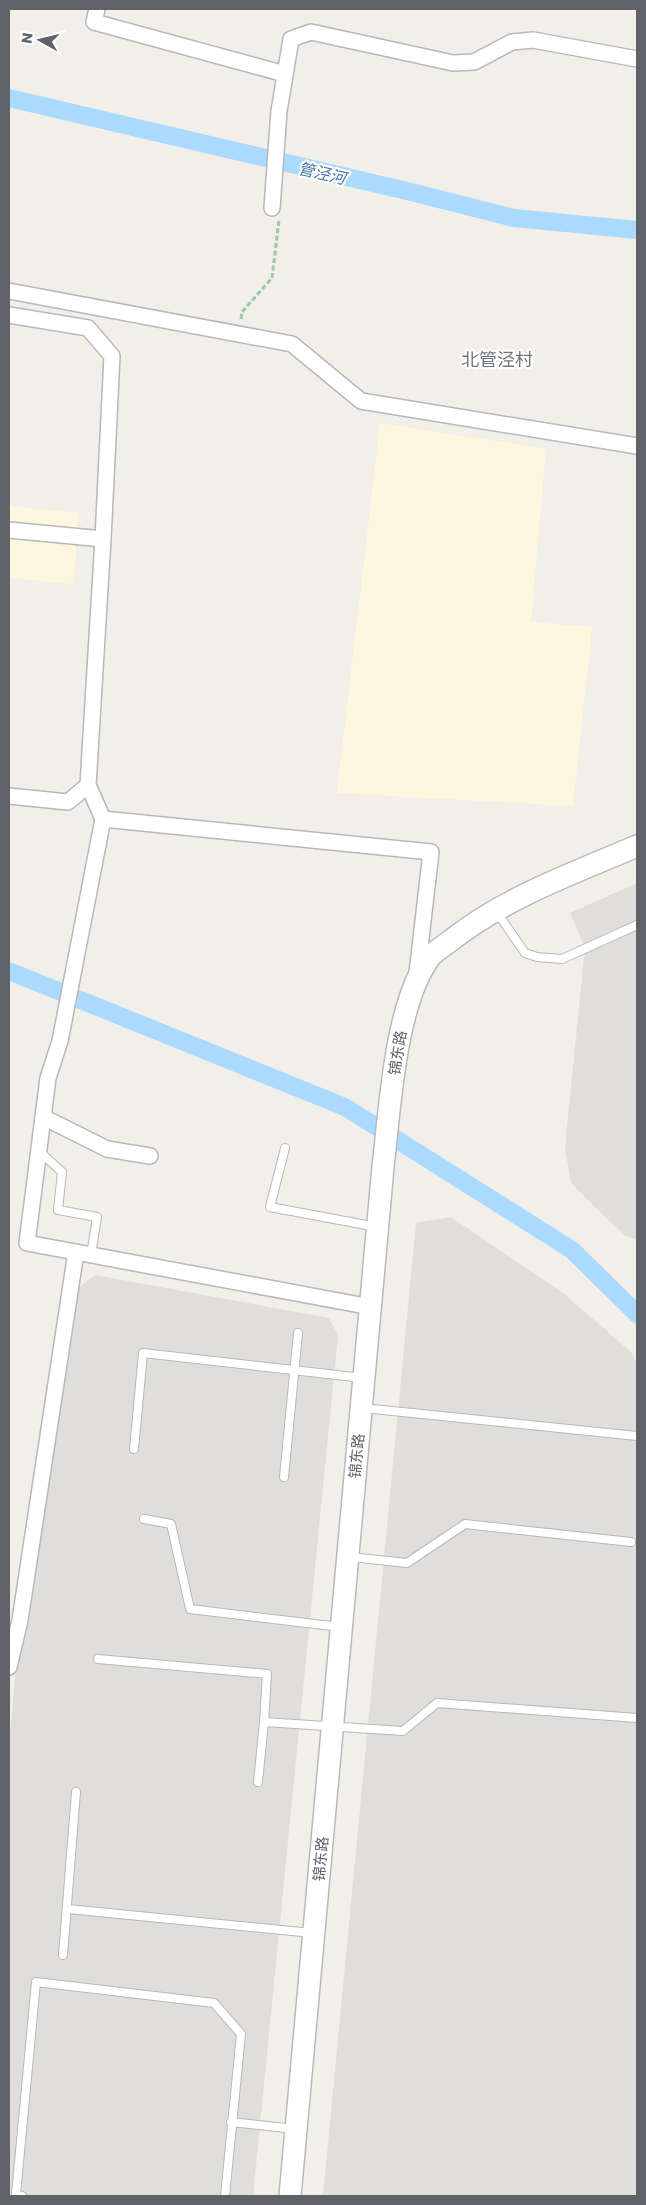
<svg xmlns="http://www.w3.org/2000/svg" width="646" height="2205" viewBox="0 0 646 2205" font-family="Poppins,'Noto Sans SC',sans-serif">
	<style>
		.commercial { fill: #fef7e0 }
		.industrial { fill: #e0deda }
		.lines { fill: none; stroke-linecap: round; stroke-linejoin: round }
		.canal { stroke: #aadaff; stroke-width: 18 }
		.lane-casing { stroke: #b5b8bc; stroke-width: 10 }
		.street-casing { stroke: #b5b8bc; stroke-width: 18 }
		.secondary-casing { stroke: #b6babf; stroke-width: 24 }
		.path { stroke: #9cc7a9; stroke-width: 3; stroke-dasharray: 5 2.5; stroke-linecap: butt }
		.lane { stroke: #fff; stroke-width: 8 }
		.street { stroke: #fff; stroke-width: 15 }
		.secondary { stroke: #fff; stroke-width: 21 }
		.labels { text-anchor: middle; stroke-width: 4.5; stroke-linejoin: round; paint-order: stroke }
		.street-label { font-size: 15px; fill: #5f6368; stroke: #fff }
		.water-label { font-size: 16px; font-style: italic; fill: #4174aa; stroke: #fff }
		.quarter-label { font-size: 18px; fill: #70757a; stroke: #fff }
	</style>
	<rect width="100%" height="100%" fill="#f1efe8"/>
	<g class="commercial">
		<polygon points="380,423 546,449 531,622 592,627 573,806 337,793"/>
		<polygon points="9,506 78,513 74,584 9,578"/>
	</g>
	<g class="industrial">
		<polygon points="637,883 637,1240 624,1235 571,1183 565,1147 585,948 570,913"/>
		<polygon points="451,1217 563,1293 631,1352 637,1363 637,2196 323,2196 416,1223"/>
		<polygon points="95,1275 329,1318 338,1335 253,2196 9,2196 9,1747 20,1620 69,1295"/>
	</g>
	<g class="lines">
		<g class="canal">
			<polyline points="9,98 407,191 514,218 637,230"/>
			<polyline points="9,971 345,1107 572,1250 637,1314"/>
		</g>
		<defs>
			<g id="lane">
				<polyline points="496,911 525,953 537,957 562,959 637,925"/>
				<polyline points="285,1148 270,1207 377,1227"/>
				<polyline points="39,1151 62,1172 58,1210 97,1217 91,1255"/>
				<polyline points="363,1408 637,1436"/>
				<polyline points="134,1449 143,1353 363,1378"/>
				<polyline points="284,1477 298,1333"/>
				<polyline points="144,1519 171,1524 190,1609 340,1627"/>
				<polyline points="350,1557 407,1563 465,1524 631,1542"/>
				<polyline points="98,1659 267,1674 264,1722"/>
				<polyline points="258,1782 264,1722 403,1731 437,1703 637,1718"/>
				<polyline points="68,1909 312,1933"/>
				<polyline points="63,1955 76,1792"/>
				<polyline points="231,2122 294,2129"/>
				<polyline points="22,2196 16,2194 36,1982 214,2003 241,2034 225,2196"/>
			</g>
			<g id="street">
				<polyline points="97,9 94,22 285,74"/>
				<polyline points="272,208 279,111 291,39 311,32 453,63 474,62 512,42 533,40 637,59"/>
				<polyline points="9,291 292,344 361,401 637,446"/>
				<polyline points="9,315 88,328 112,356 103,539 88,785 68,802 9,796"/>
				<polyline points="9,530 103,539"/>
				<polyline points="88,785 103,819 431,852 417,973"/>
				<polyline points="103,819 60,1041 48,1078 27,1243 371,1307"/>
				<polyline points="43,1117 107,1149 150,1156"/>
				<polyline points="9,1667 20,1620 76,1252"/>
			</g>
			<path id="secondary" d="M290,2196L383,1167C390,1108 395,1004 430,957C436,950 447,944 454,938C509,896 574,873 637,846"/>
		</defs>
		<use href="#lane" class="lane-casing"/>
		<use href="#street" class="street-casing"/>
		<use href="#secondary" class="secondary-casing"/>
		<polyline class="path" points="241,319 242,312 272,278 279,220"/>
		<use href="#lane" class="lane"/>
		<use href="#street" class="street"/>
		<use href="#secondary" class="secondary"/>
	</g>
	<g class="labels">
		<g class="street-label">
			<text transform="translate(398 1053) rotate(-81)" y="5">锦东路</text>
			<text transform="translate(357 1456) rotate(-85)" y="5">锦东路</text>
			<text transform="translate(321 1859) rotate(-85)" y="5">锦东路</text>
		</g>
		<g class="water-label">
			<text transform="translate(322 173) rotate(13)" y="6">管泾河</text>
		</g>
		<g class="quarter-label">
			<text x="497" y="366">北管泾村</text>
		</g>
	</g>
	<rect width="646" height="2205" fill="none" stroke="#5f6368" stroke-width="20"/>
	<g transform="translate(40 40) rotate(278)" stroke="#ffffff" stroke-width="4" paint-order="stroke">
	<path d="M0-4L9 19L0 12L-9 19Z" fill="#5f6368"/>
	<text y="-8" font-size="14" font-weight="bold" text-anchor="middle" fill="#5f6368">N</text>
	</g>
</svg>
